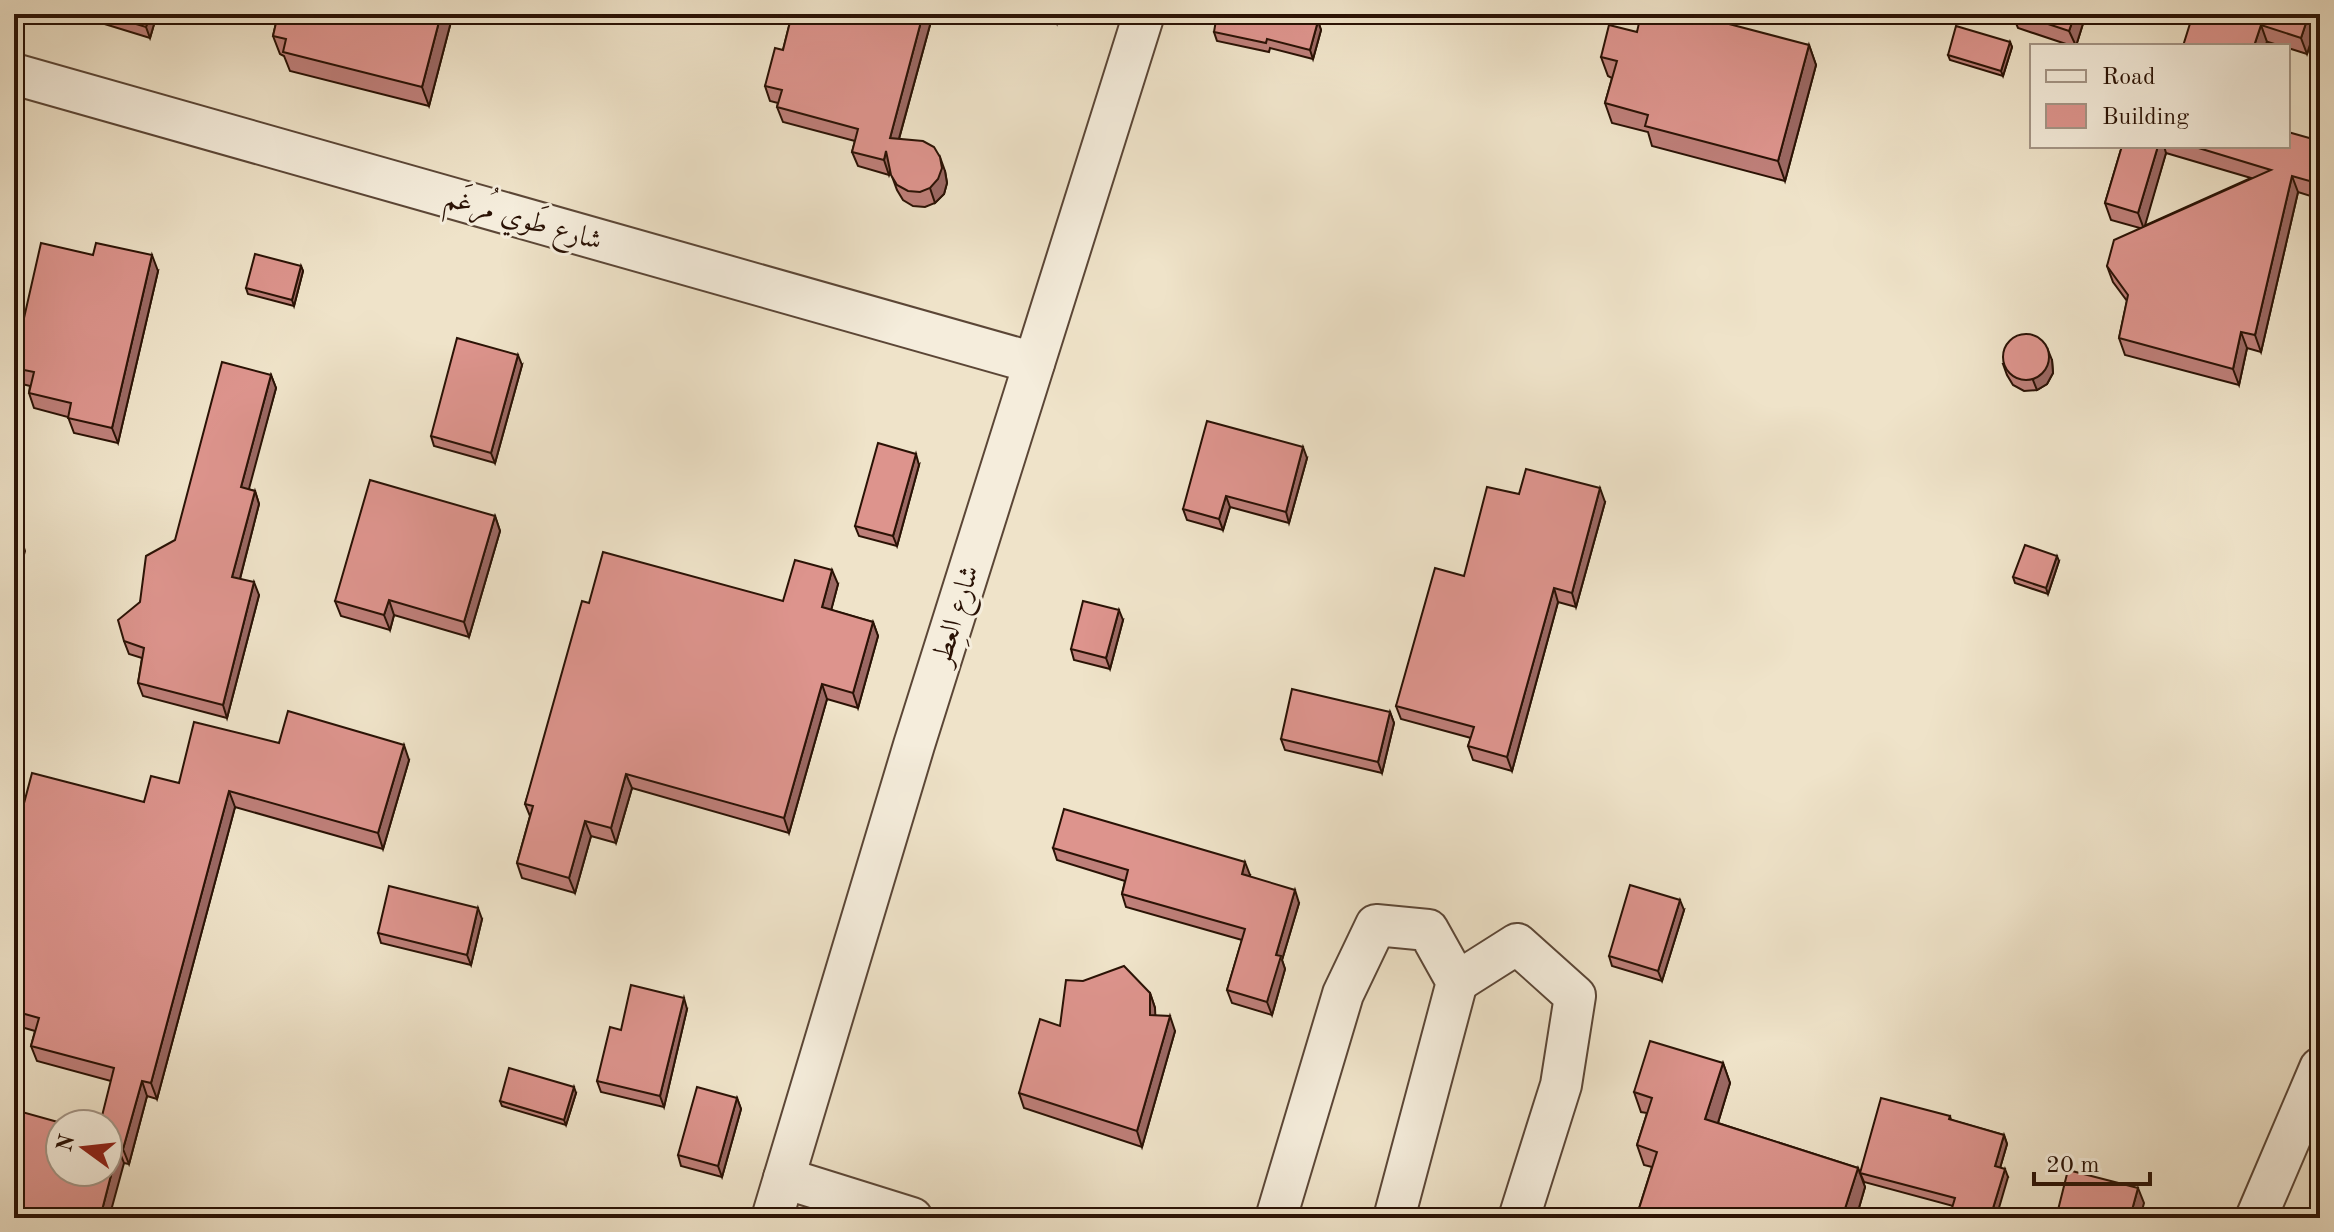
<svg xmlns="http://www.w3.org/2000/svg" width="2334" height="1232" viewBox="0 0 2334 1232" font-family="'Old Standard TT',Amiri,serif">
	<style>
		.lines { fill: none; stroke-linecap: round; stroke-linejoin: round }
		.minor-casing { stroke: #5b4636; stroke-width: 44 }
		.minor { stroke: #f5eddc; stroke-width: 40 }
		.wall { fill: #be7f79; stroke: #2a1205; stroke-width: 2; fill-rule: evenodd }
		.shaded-wall { fill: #9b6863; stroke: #2a1205; stroke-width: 2 }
		.building { fill: #dd948d; stroke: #2a1205; stroke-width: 2 }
		.labels { text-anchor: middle; stroke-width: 6; stroke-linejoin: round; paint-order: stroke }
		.street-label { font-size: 28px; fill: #2a1205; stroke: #f5eddc }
	</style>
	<rect width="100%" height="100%" fill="#efe3c9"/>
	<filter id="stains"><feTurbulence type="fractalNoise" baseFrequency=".0025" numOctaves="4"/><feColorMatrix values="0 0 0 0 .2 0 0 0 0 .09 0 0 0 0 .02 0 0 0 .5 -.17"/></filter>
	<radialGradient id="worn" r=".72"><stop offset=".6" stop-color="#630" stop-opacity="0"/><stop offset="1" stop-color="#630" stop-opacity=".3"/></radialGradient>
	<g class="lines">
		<defs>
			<g id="minor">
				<polyline points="14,74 1034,363"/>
				<polyline points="1457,982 1517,944 1575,996 1561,1085 1519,1218"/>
				<polyline points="784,1178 912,1218"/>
				<polyline points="772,1218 914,745 1144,14"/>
				<polyline points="1276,1218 1343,994 1376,925 1428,930 1457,982 1394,1218"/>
				<polyline points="2256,1218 2320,1068"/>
			</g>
		</defs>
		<use href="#minor" class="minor-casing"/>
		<use href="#minor" class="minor"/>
	</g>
	<g class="wall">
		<polygon points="72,14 157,14 150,38"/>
		<polygon points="264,14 453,14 429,106 290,71 284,56 280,54 273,36 277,19 265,16"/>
		<polygon points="792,14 933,14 899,139 945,171 947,183 944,194 935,203 925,207 913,206 903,200 897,190 890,171 889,175 858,166 852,152 855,141 783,122 777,107 778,103 770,101 765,86 783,50"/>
		<polygon points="1026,14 1059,14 1057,23"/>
		<polygon points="2012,14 2086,14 2076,46 2072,46 2018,28"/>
		<polygon points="2177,14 2320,14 2307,54 2288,48 2288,46 2281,46"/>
		<polygon points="1318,21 1321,30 1313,59 1270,48 1269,52 1217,41 1214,32"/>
		<polygon points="1637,32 1809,45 1816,65 1785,181 1652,146 1648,132 1612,123 1605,103 1612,78 1608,76 1601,57"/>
		<polygon points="2010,42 2012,47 2003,76 1950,60 1948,55"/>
		<path d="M2320,141V199L2298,192L2261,352L2247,348L2239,385L2125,355L2119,338L2127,301L2113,282L2107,266L2140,228L2111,220L2105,203L2122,146H2288ZM2166,153L2251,178L2144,226Z"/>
		<polygon points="301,266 303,271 294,306 248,294 246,288"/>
		<polygon points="158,271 118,443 74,433 68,417 34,408 29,393 30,386 18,383 14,372 14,362"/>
		<polygon points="2052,360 2053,373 2047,384 2037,390 2024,391 2013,385 2007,375 2003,364"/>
		<polygon points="522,365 495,463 434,446 431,436"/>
		<polygon points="271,375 276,388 248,489 255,491 259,504 240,579 259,595 227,718 143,696 138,683 142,658 129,654 124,641 140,602"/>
		<polygon points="1307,458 1289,523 1230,507 1223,530 1187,520 1183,509"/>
		<polygon points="919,465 897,546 859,536 855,526"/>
		<polygon points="1519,494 1605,502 1576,607 1558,602 1512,771 1473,760 1468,746 1471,738 1401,719 1396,706 1464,576"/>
		<polygon points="495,516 500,531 469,637 394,615 390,630 341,616 335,601"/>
		<polygon points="2059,561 2048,594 2015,583 2013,577"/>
		<polygon points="838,584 831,610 873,622 878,636 858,708 827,699 789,833 632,788 616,843 591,836 575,893 522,878 517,863 530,816 525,804 589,603 783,601"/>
		<polygon points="1123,620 1110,669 1074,660 1071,649"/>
		<polygon points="1390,712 1394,723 1382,773 1285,750 1281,739"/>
		<polygon points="409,760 383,849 235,807 157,1099 147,1096 129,1164 124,1163 108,1172 111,1081 37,1061 31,1046 35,1031 14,1025 14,841 144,802 179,783"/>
		<polygon points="1053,848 1250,875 1249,877 1299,903 1282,960 1285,969 1272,1015 1232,1003 1227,990 1242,940 1126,907 1122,894 1125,881 1057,860"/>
		<polygon points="1684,910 1662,981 1612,966 1609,956"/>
		<polygon points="482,919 471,965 381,943 378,933"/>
		<polygon points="1150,993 1155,1008 1155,1015 1175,1031 1142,1147 1024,1108 1019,1093 1060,1026"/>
		<polygon points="687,1009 664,1107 601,1092 597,1081 621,1030"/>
		<polygon points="1723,1063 1730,1083 1718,1123 1858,1168 1865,1187 1856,1218 1636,1218 1652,1167 1644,1165 1637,1145 1647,1113 1641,1112 1634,1092"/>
		<polygon points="576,1093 566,1125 502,1106 500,1101"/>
		<polygon points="737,1098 741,1109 722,1177 681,1166 678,1155"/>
		<polygon points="1950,1116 1951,1120 2004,1135 2007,1144 2000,1168 2008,1177 1953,1206 1864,1182 1860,1173"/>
	</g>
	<g class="shaded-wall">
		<polygon points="150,14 157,14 150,38 146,27"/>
		<polygon points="441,14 453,14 429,106 422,87"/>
		<polygon points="923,14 933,14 895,153 890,138"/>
		<polygon points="1054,14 1059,14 1057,23"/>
		<polygon points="2075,14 2086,14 2076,46 2069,31"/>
		<polygon points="2309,14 2320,14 2307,54 2301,38"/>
		<polygon points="1318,21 1321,30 1313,59 1310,50"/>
		<polygon points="2261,25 2267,42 2265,46 2254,46"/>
		<polygon points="2010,42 2012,47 2003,76 2001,71"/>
		<polygon points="1809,45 1816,65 1785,181 1778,161"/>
		<polygon points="2158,146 2164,146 2166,153 2144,229 2138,213"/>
		<polygon points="886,151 892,166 889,175 884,160"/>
		<polygon points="940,157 945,171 947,183 944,194 935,203 930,188"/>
		<polygon points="2292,176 2298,192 2261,352 2255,335"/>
		<polygon points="152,255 158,271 118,443 112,428"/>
		<polygon points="301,266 303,271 294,306 292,300"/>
		<polygon points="2241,332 2247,348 2239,385 2233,369"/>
		<polygon points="2048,350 2052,360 2053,373 2047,384 2037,390 2033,380"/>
		<polygon points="518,355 522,365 495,463 491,453"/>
		<polygon points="271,375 276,388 246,500 241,487"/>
		<polygon points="1303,447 1307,458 1289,523 1286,512"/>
		<polygon points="916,454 919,465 897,546 893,536"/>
		<polygon points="1600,488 1605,502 1576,607 1572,593"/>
		<polygon points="255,491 259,504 237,590 232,577"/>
		<polygon points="1226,496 1230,507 1223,530 1219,519"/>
		<polygon points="495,516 500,531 469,637 464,622"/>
		<polygon points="20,535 25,551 14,590 14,554"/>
		<polygon points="2057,556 2059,561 2048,594 2046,588"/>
		<polygon points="832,570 838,584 828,622 822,607"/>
		<polygon points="254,582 259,595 227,718 223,705"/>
		<polygon points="1554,588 1558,602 1512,771 1507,757"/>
		<polygon points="389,600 394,615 390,630 384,615"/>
		<polygon points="1119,610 1123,620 1110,669 1106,658"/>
		<polygon points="873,622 878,636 858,708 853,693"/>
		<polygon points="822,684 827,699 789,833 784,818"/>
		<polygon points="1390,712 1394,723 1382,773 1378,762"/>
		<polygon points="404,745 409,760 383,849 378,833"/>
		<polygon points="15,761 20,777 14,801 14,763"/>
		<polygon points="626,774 632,788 616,843 611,828"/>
		<polygon points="229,791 235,807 157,1099 151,1083"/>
		<polygon points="585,821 591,836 575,893 569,878"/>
		<polygon points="1245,862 1250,875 1246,887 1242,874"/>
		<polygon points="1295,890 1299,903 1282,960 1285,969 1272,1015 1267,1002 1276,955"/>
		<polygon points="1680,900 1684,910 1662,981 1658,971"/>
		<polygon points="478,908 482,919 471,965 467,955"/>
		<polygon points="1150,993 1155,1008 1156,1030 1150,1015"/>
		<polygon points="684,998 687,1009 664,1107 660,1096"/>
		<polygon points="1170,1016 1175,1031 1142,1147 1137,1131"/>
		<polygon points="1723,1063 1730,1083 1713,1139 1705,1119"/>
		<polygon points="142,1081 147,1096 129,1164 123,1149"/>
		<polygon points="574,1087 576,1093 566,1125 564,1120"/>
		<polygon points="737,1098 741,1109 722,1177 718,1166"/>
		<polygon points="2004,1135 2007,1144 1998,1175 1995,1166"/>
		<polygon points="118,1148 124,1163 109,1218 100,1218"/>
		<polygon points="1858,1168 1865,1187 1856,1218 1842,1218"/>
		<polygon points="2005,1169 2008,1177 1996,1218 1990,1218"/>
		<polygon points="2138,1188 2144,1203 2140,1218 2132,1210"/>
	</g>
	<g class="building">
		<polygon points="103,14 150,14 146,27"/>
		<polygon points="278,14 441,14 422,87 283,52 286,39 273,36"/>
		<polygon points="792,14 923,14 890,138 923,141 934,147 940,157 942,168 938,179 930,188 920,192 908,191 897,185 891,175 886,151 884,160 852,152 858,129 777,107 782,90 765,86 775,48 783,50"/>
		<polygon points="1217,14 1291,14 1318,21 1310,50 1267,39 1266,43 1214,32"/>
		<polygon points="1641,14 1691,14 1809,45 1778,161 1645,126 1648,115 1605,103 1617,61 1601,57 1609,25 1637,32"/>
		<polygon points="2018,14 2075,14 2069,31"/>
		<polygon points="2193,14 2309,14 2301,38 2261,25 2254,46 2183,46"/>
		<polygon points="1956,26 2010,42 2001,71 1948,55"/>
		<polygon points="2288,132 2320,141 2320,184 2292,176 2255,335 2241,332 2233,369 2119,338 2128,295 2107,266 2114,240 2271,170 2192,146 2288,146"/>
		<polygon points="2122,146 2158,146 2138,213 2105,203"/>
		<polygon points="41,243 93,255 96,243 152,255 112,428 68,418 71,403 29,393 34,372 14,368 14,362"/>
		<polygon points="255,254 301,266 292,300 246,288"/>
		<circle cx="2026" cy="357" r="23"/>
		<polygon points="457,338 518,355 491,453 431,436"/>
		<polygon points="222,362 271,375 241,487 255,491 232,577 254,582 223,705 138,683 144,648 124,641 118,620 140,602 146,556 175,540"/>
		<polygon points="1207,421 1303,447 1286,512 1226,496 1219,519 1183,509"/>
		<polygon points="878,443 916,454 893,536 855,526"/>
		<polygon points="1526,469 1600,488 1572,593 1554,588 1507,757 1468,746 1474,727 1396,706 1435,568 1464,576 1487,487 1519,494"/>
		<polygon points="370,480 495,516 464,622 389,600 384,615 335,601"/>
		<polygon points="14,534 20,535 14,554"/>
		<polygon points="2025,545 2057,556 2046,588 2013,577"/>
		<polygon points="603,552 783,601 795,560 832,570 822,607 873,622 853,693 822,684 784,818 626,774 611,828 585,821 569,878 517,863 533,806 525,804 582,601 589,603"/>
		<polygon points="1083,601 1119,610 1106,658 1071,649"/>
		<polygon points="1292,689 1390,712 1378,762 1281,739"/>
		<polygon points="288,711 404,745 378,833 229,791 151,1083 142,1081 123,1149 118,1148 100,1218 14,1218 15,1110 65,1124 60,1124 60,1172 108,1172 108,1124 100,1124 114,1068 31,1046 39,1018 14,1011 14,841 32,773 144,802 151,776 179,783 194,722 279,743"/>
		<polygon points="1064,809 1245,862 1242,874 1295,890 1276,955 1281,956 1267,1002 1227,990 1245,929 1122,894 1128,870 1053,848"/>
		<polygon points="1630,885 1680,900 1658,971 1609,956"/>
		<polygon points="389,886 478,908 467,955 378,933"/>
		<polygon points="1124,966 1150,993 1150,1015 1170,1016 1137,1131 1019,1093 1040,1019 1060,1026 1066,980 1083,981"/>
		<polygon points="631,985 684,998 660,1096 597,1081 610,1027 621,1030"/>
		<polygon points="1650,1041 1723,1063 1705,1119 1858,1168 1842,1218 1636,1218 1657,1152 1637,1145 1652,1098 1634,1092"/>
		<polygon points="509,1068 574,1087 564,1120 500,1101"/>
		<polygon points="697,1087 737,1098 718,1166 678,1155"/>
		<polygon points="1881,1098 1950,1116 1949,1119 2004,1135 1995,1166 2005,1169 1990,1218 1949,1218 1955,1198 1860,1173"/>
		<polygon points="2068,1170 2138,1188 2132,1210 2147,1214 2146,1218 2056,1218"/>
	</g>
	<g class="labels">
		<g class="street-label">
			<text transform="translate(524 218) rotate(16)" y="10">شارع طَوي مُرغَم</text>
			<text transform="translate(954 615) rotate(-73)" y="10">شارع العِطر</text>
		</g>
	</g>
	<rect width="2334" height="1232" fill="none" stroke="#efe3c9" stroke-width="48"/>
	<rect x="16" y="16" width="2302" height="1200" fill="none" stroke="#2a1205" stroke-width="4"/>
	<rect x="24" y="24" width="2286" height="1184" fill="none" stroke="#2a1205" stroke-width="2"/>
	<rect x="2030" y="44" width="260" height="104" fill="#f5eddc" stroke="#a49586" stroke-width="2"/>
	<rect x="2046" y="70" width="40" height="12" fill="#f5eddc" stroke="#a49586" stroke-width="2"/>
	<text x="2102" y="84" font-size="24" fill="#2a1205">Road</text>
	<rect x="2046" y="104" width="40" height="24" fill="#dd948d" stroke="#a49586" stroke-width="2"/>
	<text x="2102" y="124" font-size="24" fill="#2a1205">Building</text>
	<g transform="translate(84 1148) rotate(285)"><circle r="38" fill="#f5eddc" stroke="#a49586" stroke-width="2"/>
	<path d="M0-6L14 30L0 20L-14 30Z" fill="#8f2418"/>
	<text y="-12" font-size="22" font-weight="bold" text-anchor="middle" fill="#2a1205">N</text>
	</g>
	<path d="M2034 1172v12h116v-12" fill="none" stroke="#2a1205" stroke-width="4"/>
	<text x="2046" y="1172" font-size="24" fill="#2a1205" stroke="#f5eddc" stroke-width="6" paint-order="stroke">20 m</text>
	<rect width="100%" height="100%" filter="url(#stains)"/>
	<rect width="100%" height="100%" fill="url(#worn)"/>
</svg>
